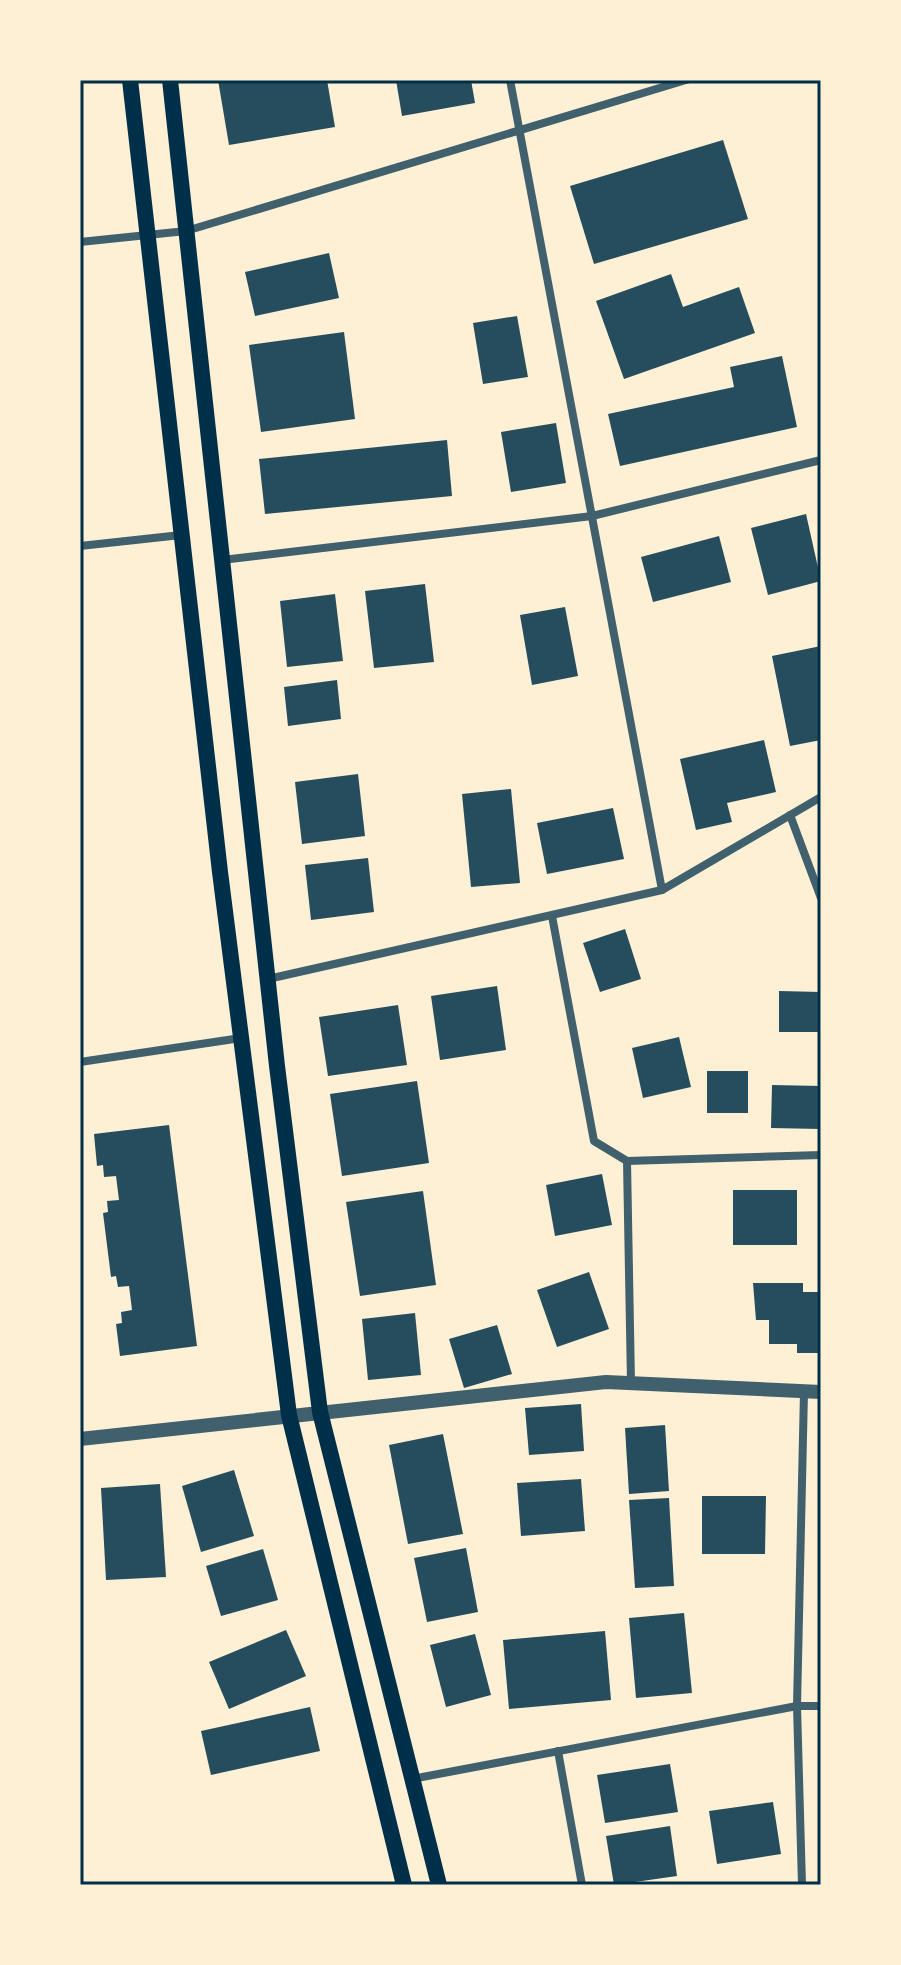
<svg xmlns="http://www.w3.org/2000/svg" width="901" height="1965" viewBox="0 0 901 1965" font-family="Manrope,sans-serif">
	<style>
		.building { fill: #264d5e }
		.lines { fill: none; stroke-linecap: round; stroke-linejoin: round }
		.minor { stroke: #3f606c; stroke-width: 8 }
		.tertiary { stroke: #3f606c; stroke-width: 14 }
		.secondary { stroke: #003049; stroke-width: 16 }
		.neatline { fill: none; stroke: #003049; stroke-width: 3 }
	</style>
	<rect width="100%" height="100%" fill="#fdf0d5"/>
	<g class="building">
		<polygon points="218,80 327,80 335,127 229,145"/>
		<polygon points="396,80 471,80 475,103 402,116"/>
		<polygon points="723,140 748,219 594,264 570,186"/>
		<polygon points="329,253 339,298 255,316 245,272"/>
		<polygon points="671,274 683,307 739,287 755,333 624,379 596,301"/>
		<polygon points="517,316 528,377 483,384 473,323"/>
		<polygon points="344,332 355,419 261,432 249,345"/>
		<polygon points="782,356 797,427 620,466 608,414 734,387 730,367"/>
		<polygon points="556,423 566,483 511,492 501,432"/>
		<polygon points="447,440 452,496 265,514 259,459"/>
		<polygon points="806,514 821,581 768,595 751,528"/>
		<polygon points="719,536 731,582 653,602 641,557"/>
		<polygon points="425,584 434,662 374,668 365,591"/>
		<polygon points="335,594 343,661 287,667 280,601"/>
		<polygon points="565,607 578,676 532,685 520,615"/>
		<polygon points="821,646 821,740 790,746 772,656"/>
		<polygon points="337,680 341,719 288,726 284,687"/>
		<polygon points="764,740 776,792 727,803 732,822 696,830 680,759"/>
		<polygon points="358,774 365,836 302,844 295,782"/>
		<polygon points="511,789 520,883 471,887 462,794"/>
		<polygon points="613,808 624,859 547,874 537,823"/>
		<polygon points="368,858 374,912 311,920 305,865"/>
		<polygon points="625,929 641,979 600,992 583,943"/>
		<polygon points="497,986 506,1050 440,1060 431,996"/>
		<polygon points="779,991 821,992 821,1032 779,1032"/>
		<polygon points="398,1005 407,1065 328,1076 319,1017"/>
		<polygon points="679,1037 691,1087 643,1098 632,1048"/>
		<rect x="707" y="1071" width="41" height="42"/>
		<polygon points="417,1081 429,1163 342,1176 330,1094"/>
		<polygon points="772,1085 821,1086 821,1129 771,1128"/>
		<polygon points="169,1125 197,1346 120,1356 116,1324 122,1323 121,1312 132,1310 129,1286 118,1287 116,1276 111,1277 103,1213 108,1212 107,1201 119,1200 116,1176 104,1177 103,1165 97,1166 94,1134"/>
		<polygon points="602,1174 612,1225 555,1236 546,1185"/>
		<rect x="733" y="1190" width="64" height="55"/>
		<polygon points="423,1191 436,1285 360,1296 346,1202"/>
		<polygon points="589,1272 609,1329 557,1347 537,1290"/>
		<polygon points="753,1283 803,1283 803,1292 821,1292 821,1353 797,1353 797,1344 769,1344 769,1320 756,1320"/>
		<polygon points="415,1313 421,1375 368,1380 362,1319"/>
		<polygon points="497,1325 512,1374 464,1388 449,1339"/>
		<polygon points="581,1404 584,1451 529,1455 525,1408"/>
		<polygon points="665,1425 669,1491 629,1494 625,1428"/>
		<polygon points="443,1434 463,1534 408,1544 389,1445"/>
		<polygon points="234,1470 254,1536 201,1552 182,1486"/>
		<polygon points="581,1479 585,1531 521,1536 517,1483"/>
		<polygon points="160,1484 166,1577 106,1580 101,1488"/>
		<polygon points="702,1496 766,1496 765,1554 702,1554"/>
		<polygon points="669,1498 674,1586 635,1588 629,1500"/>
		<polygon points="466,1548 478,1612 427,1622 414,1558"/>
		<polygon points="263,1549 278,1600 221,1616 206,1566"/>
		<polygon points="684,1613 692,1693 636,1698 629,1618"/>
		<polygon points="286,1630 306,1676 229,1709 209,1662"/>
		<polygon points="605,1631 611,1700 509,1709 503,1640"/>
		<polygon points="475,1634 491,1695 446,1707 430,1645"/>
		<polygon points="310,1707 320,1751 211,1775 201,1731"/>
		<polygon points="670,1764 678,1812 605,1823 597,1775"/>
		<polygon points="773,1802 781,1854 717,1864 709,1811"/>
		<polygon points="670,1826 677,1876 614,1885 606,1836"/>
	</g>
	<g class="lines">
		<g class="minor">
			<polyline points="510,80 662,890"/>
			<polyline points="80,242 186,231 686,80"/>
			<polyline points="80,546 181,535"/>
			<polyline points="222,560 592,516 821,460"/>
			<polyline points="790,815 821,898"/>
			<polyline points="552,916 594,1141 627,1161 631,1383"/>
			<polyline points="268,979 662,890 821,797"/>
			<polyline points="80,1062 241,1038"/>
			<polyline points="627,1161 821,1155"/>
			<polyline points="558,1751 582,1885"/>
			<polyline points="412,1779 797,1706 821,1706"/>
			<polyline points="802,1885 797,1706 804,1392"/>
		</g>
		<polyline class="tertiary" points="80,1439 606,1382 821,1392"/>
		<g class="secondary">
			<polyline points="130,80 220,872 289,1415 404,1885"/>
			<polyline points="170,80 277,1066 320,1412 439,1885"/>
		</g>
	</g>
	<rect width="901" height="1965" fill="none" stroke="#fdf0d5" stroke-width="164"/>
	<rect x="82" y="82" width="737" height="1801" class="neatline"/>
</svg>
